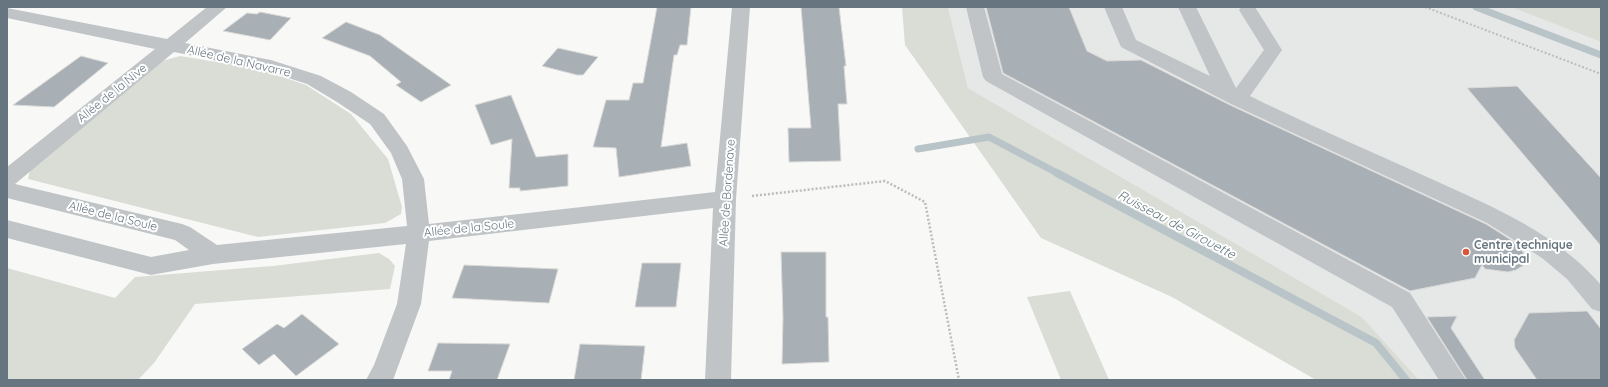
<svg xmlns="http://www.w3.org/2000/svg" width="1608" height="387" viewBox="0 0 1608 387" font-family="Quicksand,sans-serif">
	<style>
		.built { fill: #e6e7e7 }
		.green { fill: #d9ddd6 }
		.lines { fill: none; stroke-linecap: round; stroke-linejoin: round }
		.stream-far1 { stroke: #b9c4c8; stroke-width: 7 }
		.stream { stroke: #b9c4c8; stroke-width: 8 }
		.building { fill: #a8afb5; stroke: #dadad8 }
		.path-far1 { stroke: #babdbf; stroke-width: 2; stroke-dasharray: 2 2; stroke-linecap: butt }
		.path { stroke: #babdbf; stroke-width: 2.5; stroke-dasharray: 2 2; stroke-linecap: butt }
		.minor { fill: #c0c4c7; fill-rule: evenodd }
		.poi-dot { fill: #d75538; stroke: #fff; stroke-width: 1.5 }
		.labels { text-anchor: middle; stroke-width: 4; stroke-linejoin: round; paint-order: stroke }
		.street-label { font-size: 12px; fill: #66757f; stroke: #fff }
		.poi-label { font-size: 12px; font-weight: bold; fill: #66757f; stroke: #fff; text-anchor: start }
		.water-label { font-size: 13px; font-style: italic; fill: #667a80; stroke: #fff }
	</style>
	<rect width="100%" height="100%" fill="#f8f8f6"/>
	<polygon class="built" points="948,7 1512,7 1601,42 1601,380 1419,380 1362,317 968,88"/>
	<g class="green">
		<polygon points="902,7 948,7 968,88 1362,317 1419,380 1316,380 1172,297 1041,238 905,45"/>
		<polygon points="1512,7 1601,7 1601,42 1514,8"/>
		<polygon points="180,56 259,69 306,85 351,114 388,159 402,207 401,214 385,223 258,237 28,179 30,170 162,61"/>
		<polygon points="379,253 389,259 395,266 390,289 195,304 154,363 138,380 7,380 7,268 115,298 135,277 273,266"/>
		<polygon points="1070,291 1109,380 1061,380 1027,297"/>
	</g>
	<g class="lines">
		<g class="stream-far1">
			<polyline points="1476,7 1601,55"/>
			<polyline points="918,149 989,137 1059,174"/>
		</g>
		<polyline class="stream" points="1057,173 1376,343 1406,380"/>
	</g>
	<g class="building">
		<polygon points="657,7 691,7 687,45 680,45 677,55 674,55 661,147 687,143 691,166 619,177 616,148 593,147 606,100 629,100 633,83 643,83"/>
		<polygon points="801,7 839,7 846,66 844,66 847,104 838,104 841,161 789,162 788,128 811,128"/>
		<polygon points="986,7 1069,7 1087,51 1107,61 1141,60 1230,105 1486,224 1519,245 1525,256 1524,265 1516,270 1508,272 1485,269 1482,265 1475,278 1410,291 1003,73"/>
		<polygon points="260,12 291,18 270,40 223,31 247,13 257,14"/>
		<polygon points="346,22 380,35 451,85 421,102 396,85 401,82 370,56 322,38"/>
		<polygon points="558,48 598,57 583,75 577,75 542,66"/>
		<polygon points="81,56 108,63 54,107 13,105"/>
		<polygon points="1517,86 1601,178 1601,246 1467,88"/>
		<polygon points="511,95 536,157 568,154 568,186 520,191 520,188 509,188 512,139 491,145 475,105"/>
		<polygon points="781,252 826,252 826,317 828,317 829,362 782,364 783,318"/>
		<polygon points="642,263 681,263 676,307 635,307"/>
		<polygon points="464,265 558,269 549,303 452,298"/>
		<polygon points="1587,311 1601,329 1601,380 1537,380 1515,348 1514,340 1529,313"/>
		<polygon points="302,314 339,344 296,376 274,354 259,365 242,349 277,324 284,328"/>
		<polygon points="1457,316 1451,328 1485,380 1467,380 1427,317"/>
		<polygon points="438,343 510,344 497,380 449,380 452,371 428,371"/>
		<polygon points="580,344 645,346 641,380 574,380"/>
	</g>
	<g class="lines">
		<polyline class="path-far1" points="1425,7 1601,74"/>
		<polyline class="path" points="752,196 885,181 925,202 959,380"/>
		<g class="minor">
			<path d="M207,7H227L185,43L271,60L321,76L351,92L384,114L407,146L424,179L429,224L715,192L732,7H750L736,199L731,380H705L713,208L429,241L421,304L393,380H366L374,365L397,304L406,244L213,264L151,275L7,238V220L151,257L189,250L175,240L7,198V167L155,49L7,18V8L167,39ZM174,52L267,71L307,84L337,102L370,124L391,153L402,179L407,226L217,245L190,227L182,224L15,184Z"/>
			<polygon points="966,7 984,7 1002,74 1410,293 1466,380 1439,380 1392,307 986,81 983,77"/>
			<path d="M1104,7H1122L1136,40L1210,76L1178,7H1196L1236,88L1264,50L1239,10L1241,7H1255L1282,50L1250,96C1308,125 1368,150 1427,177C1491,206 1554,231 1601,285V312L1592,309L1567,279L1542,258L1487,223L1231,104L1121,47Z"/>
		</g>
	</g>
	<circle class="poi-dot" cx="1466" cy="252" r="4"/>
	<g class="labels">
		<g class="street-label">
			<text transform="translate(239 61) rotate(13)" y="4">Allée de la Navarre</text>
			<text transform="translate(112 93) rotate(-39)" y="4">Allée de la Nive</text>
			<text transform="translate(727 193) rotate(-86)" y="4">Allée de Bordenave</text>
			<text transform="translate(113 216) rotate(14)" y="4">Allée de la Soule</text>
			<text transform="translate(469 228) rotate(-6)" y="4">Allée de la Soule</text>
		</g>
		<g class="poi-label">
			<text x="1474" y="249">Centre technique<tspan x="1474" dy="14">municipal</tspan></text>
		</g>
		<g class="water-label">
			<text transform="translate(1177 224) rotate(28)" y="5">Ruisseau de Girouette</text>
		</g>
	</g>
	<rect width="1608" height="387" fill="none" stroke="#66757f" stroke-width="16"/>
</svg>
